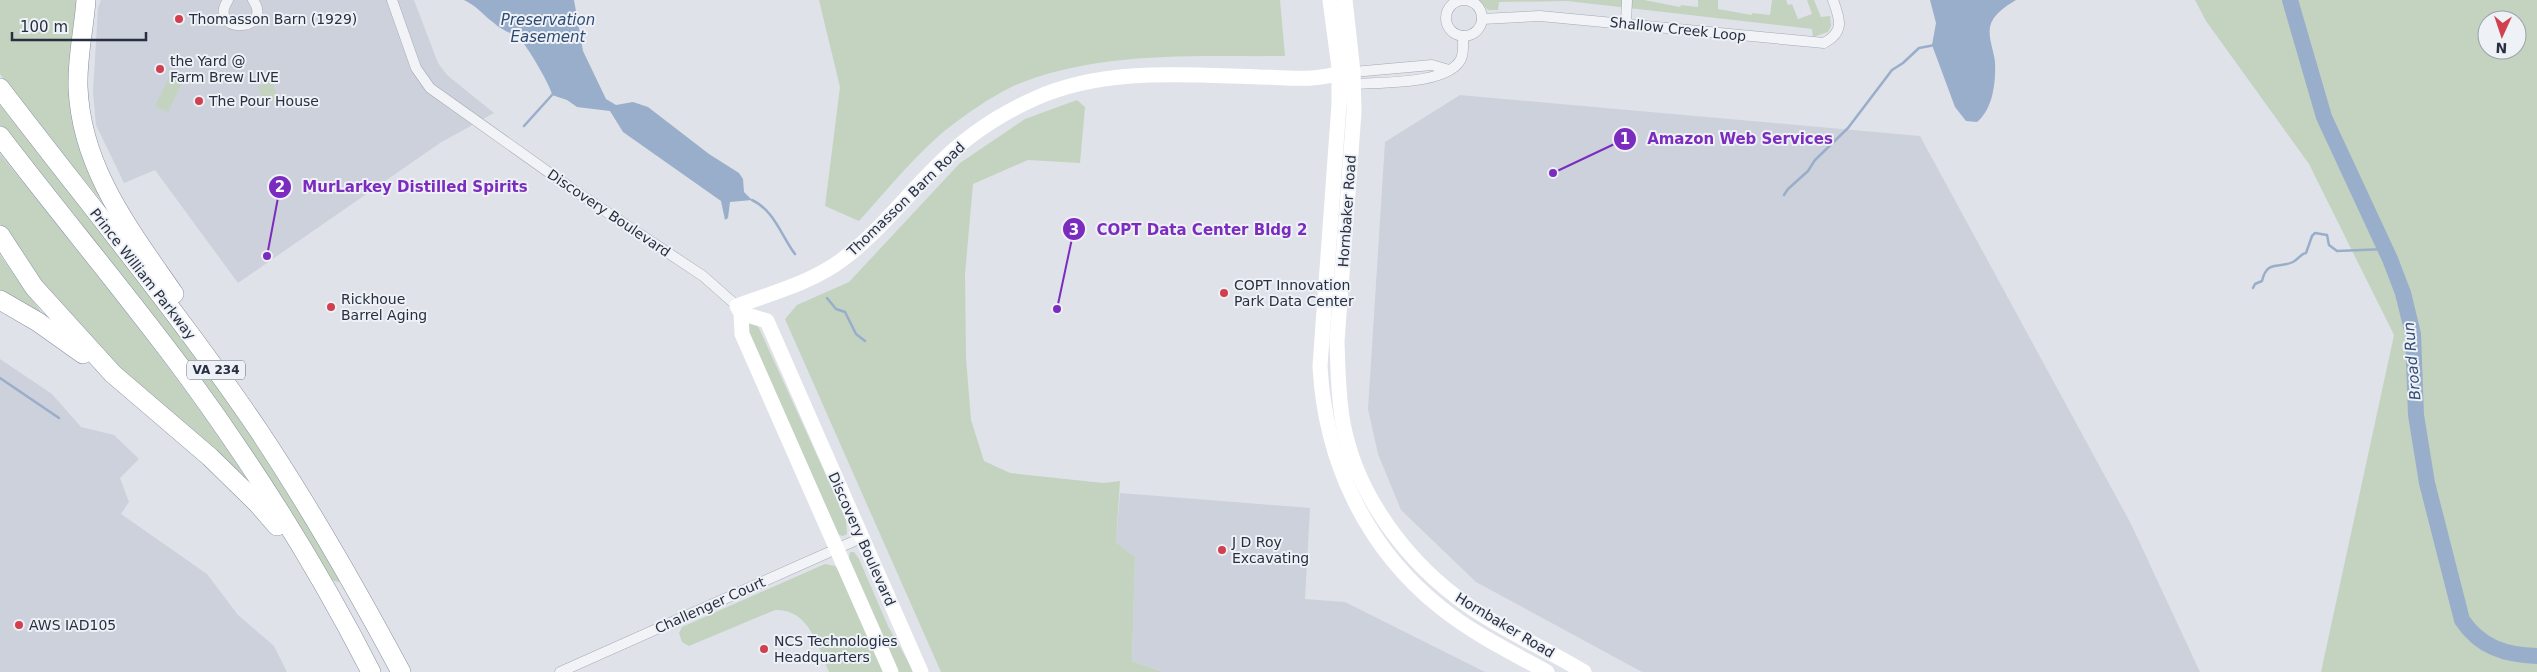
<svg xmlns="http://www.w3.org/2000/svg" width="2537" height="672" viewBox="0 0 2537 672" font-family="'DejaVu Sans',sans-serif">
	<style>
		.built { fill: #cdd1db }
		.green { fill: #c3d3c0; fill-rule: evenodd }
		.water { fill: #99aeca }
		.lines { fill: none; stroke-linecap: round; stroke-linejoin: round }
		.stream { stroke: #99aeca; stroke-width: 2.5 }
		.river { stroke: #99aeca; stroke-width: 16 }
		.street-casing { stroke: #a4a9b2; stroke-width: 11 }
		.highway-casing { stroke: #868f9f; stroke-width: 20 }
		.street { stroke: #f2f3f7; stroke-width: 10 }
		.secondary { stroke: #fff; stroke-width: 15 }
		.highway { stroke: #fff; stroke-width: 19 }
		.poi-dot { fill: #d1404f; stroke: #eef1f6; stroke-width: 2 }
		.labels { text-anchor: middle; stroke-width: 4; stroke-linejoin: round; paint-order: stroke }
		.shield { fill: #eef1f6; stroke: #636977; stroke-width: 1 }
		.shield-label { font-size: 12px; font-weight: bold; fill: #272f40 }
		.poi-label { font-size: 14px; fill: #272f40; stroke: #eef1f6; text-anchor: start }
		.street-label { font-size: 14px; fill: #272f40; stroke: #eef1f6 }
		.water-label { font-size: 15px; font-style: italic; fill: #304c75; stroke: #eef1f6 }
		.leader { fill: none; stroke: #7b2cbf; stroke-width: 2 }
		.callout-dot { fill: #7b2cbf; stroke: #eef1f6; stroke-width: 2 }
		.mark-label { font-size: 15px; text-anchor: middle; font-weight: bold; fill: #fff }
		.callout-label { font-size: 15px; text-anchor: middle; font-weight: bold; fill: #7b2cbf; stroke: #eef1f6; stroke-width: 4; stroke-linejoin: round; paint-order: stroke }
	</style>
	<rect width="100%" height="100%" fill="#dfe2e8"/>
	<g class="built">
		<polygon points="101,0 414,0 438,63 447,75 494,113 440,143 238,283 155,170 124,183 96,125 93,92 98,8"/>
		<polygon points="1460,95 1920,136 2131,524 2200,672 1642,672 1476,582 1401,510 1378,454 1368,409 1385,142"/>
		<polygon points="0,359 52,394 81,427 114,435 139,459 120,478 129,502 121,514 207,574 238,615 274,646 287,672 0,672"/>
		<polygon points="1120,493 1310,508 1305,599 1345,602 1485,672 1163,672 1132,661 1135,557 1116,542"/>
	</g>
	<g class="green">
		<polygon points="0,0 80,0 74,58 105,205 36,122 0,74"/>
		<path d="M819,0H1280L1285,56C1199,57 1108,51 1026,81C1001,89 963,116 942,133C912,159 886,191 859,221L825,206L840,87Z"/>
		<polygon points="1478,0 1644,0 1680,7 1681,5 1698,7 1698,0 1718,0 1718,9 1752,15 1752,13 1770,15 1772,0 1786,0 1788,5 1792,4 1798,19 1812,14 1807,0 1814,0 1821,17 1830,16 1831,26 1828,32 1813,37 1812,29 1567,1 1499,2 1498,10 1488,10"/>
		<path d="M2195,0H2537V672H2321L2394,335L2309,164L2206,21ZM2487,20H2517V50H2487Z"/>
		<polygon points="169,77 182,83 168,112 155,106"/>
		<polygon points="272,81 278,99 264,104 258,86"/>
		<polygon points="1077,100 1085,107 1080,163 1028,160 973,184 965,274 966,358 971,420 984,461 1010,473 1103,483 1120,481 1116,542 1135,557 1132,661 1163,672 941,672 785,319 797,305 849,282 960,163 1025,119"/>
		<polygon points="0,105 159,305 246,425 341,579 339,582 331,580 0,128"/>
		<path d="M0,154C86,261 173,366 248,481L84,337L6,236L0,224Z"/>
		<polygon points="0,255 44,316 0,294"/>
		<polygon points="750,320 758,326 846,519 847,534 843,536 839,535 746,334"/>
		<polygon points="850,552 854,552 859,559 888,626 914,672 897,672 848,561"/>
		<path d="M825,564L835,566L842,575L884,672H829C818,647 809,608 775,610L689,646L682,642L679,633L682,627Z"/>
	</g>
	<g class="water">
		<path d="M464,0H574L583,51L606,99L616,105L633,102L648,107L709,154L739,173L743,179L744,192L752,200L730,202L728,218L725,220L721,201L623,132L610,111L577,107L567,100L552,95C552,88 526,44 520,39C512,33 501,30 494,23C483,15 477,6 464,0Z"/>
		<path d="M1930,0H2016C2006,6 1992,15 1990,27C1988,38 1994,51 1995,62C1996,82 1993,109 1977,122L1966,121L1955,107L1932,45L1936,23Z"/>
	</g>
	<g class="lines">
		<g class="stream">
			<polyline points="524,126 552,95"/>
			<polyline points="1784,195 1788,189 1808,171 1815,160 1848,128 1892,70 1903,63 1919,48 1935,45"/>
			<path d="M752,200C774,210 782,237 795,254"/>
			<path d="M2253,288L2255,284L2262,281C2267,259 2279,269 2293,262C2299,259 2300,254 2306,253L2312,236L2315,233L2327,235L2329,245L2337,251L2386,249"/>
			<polyline points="827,298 836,309 845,312 856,334 865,341"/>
			<polyline points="0,378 59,418"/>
		</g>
		<path class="river" d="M2290,0L2324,117L2390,259L2403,293L2413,334L2416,415L2427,483L2462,620C2480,647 2505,655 2537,656"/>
		<defs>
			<g id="street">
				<path d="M228,0C206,34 275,33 253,0"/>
				<polyline points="392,0 416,68 430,88 575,191 703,276 737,306"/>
				<circle cx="1464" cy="18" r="18"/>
				<path d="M1482,19L1540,16L1824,43C1845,32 1840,19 1833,0"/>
				<polyline points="1626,23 1627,0"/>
				<polyline points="1353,72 1432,65 1449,70"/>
				<path d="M1354,84C1380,82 1448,85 1461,59C1464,52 1463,43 1463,36"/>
				<polyline points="560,672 861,538"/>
			</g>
			<g id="highway">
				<path d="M86,0C84,29 77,57 78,87C81,168 130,230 174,294"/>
				<path d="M0,88C87,202 179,313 259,431C311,509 357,590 401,672"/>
				<path d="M0,136C61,216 126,293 186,374C255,468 318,568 371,672"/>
				<polyline points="0,235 34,287 113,374 210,457 258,504 277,526"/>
				<polyline points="0,300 38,322 83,354"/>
			</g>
		</defs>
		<use href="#street" class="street-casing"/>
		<use href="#highway" class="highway-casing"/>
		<use href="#street" class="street"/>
		<g class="secondary">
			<path d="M1330,0L1339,68V104L1320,366C1325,460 1365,547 1440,607C1472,633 1511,652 1547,672"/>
			<path d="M1345,0L1353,72L1354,112L1337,341C1338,368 1338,396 1343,423C1357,497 1408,564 1469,606C1505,631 1546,649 1584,672"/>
			<polyline points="741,313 767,321 921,672"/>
			<path d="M891,672L742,334L741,313L737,306C772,293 813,282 843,259C878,233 906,196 937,166C964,138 1000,114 1036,98C1105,67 1186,75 1259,77C1277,77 1295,79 1312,78C1326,77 1340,73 1353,72"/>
		</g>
		<use href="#highway" class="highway"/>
	</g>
	<g class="poi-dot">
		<circle cx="179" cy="19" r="5"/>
		<circle cx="160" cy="69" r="5"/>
		<circle cx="199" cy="101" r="5"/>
		<circle cx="1224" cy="293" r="5"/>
		<circle cx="331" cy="307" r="5"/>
		<circle cx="1222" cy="550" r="5"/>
		<circle cx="19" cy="625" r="5"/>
		<circle cx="764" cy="649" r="5"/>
	</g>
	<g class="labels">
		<rect class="shield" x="187" y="360.5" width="58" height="19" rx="4"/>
		<g class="shield-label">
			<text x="216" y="374">VA 234</text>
		</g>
		<g class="poi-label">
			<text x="189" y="24">Thomasson Barn (1929)</text>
			<text x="170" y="66">the Yard @<tspan x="170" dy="16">Farm Brew LIVE</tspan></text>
			<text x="209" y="106">The Pour House</text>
			<text x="1234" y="290">COPT Innovation<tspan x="1234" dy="16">Park Data Center</tspan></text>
			<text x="341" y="304">Rickhoue<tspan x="341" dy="16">Barrel Aging</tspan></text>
			<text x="1232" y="547">J D Roy<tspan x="1232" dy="16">Excavating</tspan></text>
			<text x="29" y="630">AWS IAD105</text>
			<text x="774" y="646">NCS Technologies<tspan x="774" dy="16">Headquarters</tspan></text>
		</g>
		<g class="street-label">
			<text transform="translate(1678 29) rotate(6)" y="5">Shallow Creek Loop</text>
			<text transform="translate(906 199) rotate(-44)" y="5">Thomasson Barn Road</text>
			<text transform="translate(1347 211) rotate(-86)" y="5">Hornbaker Road</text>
			<text transform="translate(609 213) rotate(34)" y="5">Discovery Boulevard</text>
			<text transform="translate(143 274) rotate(52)" y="5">Prince William Parkway</text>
			<text transform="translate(862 539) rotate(66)" y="5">Discovery Boulevard</text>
			<text transform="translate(710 605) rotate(-24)" y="5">Challenger Court</text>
			<text transform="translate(1505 625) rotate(31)" y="5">Hornbaker Road</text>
		</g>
		<g class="water-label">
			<text x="548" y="25">Preservation<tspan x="548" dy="17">Easement</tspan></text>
			<text transform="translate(2412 361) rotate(-95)" y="5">Broad Run</text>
		</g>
	</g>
	<path class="leader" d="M1553 173L1625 139M267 256L280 187M1057 309L1074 229"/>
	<g class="callout-dot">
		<circle cx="1553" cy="173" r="5"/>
		<circle cx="267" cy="256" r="5"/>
		<circle cx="1057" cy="309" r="5"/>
		<circle cx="1625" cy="139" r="12"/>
		<circle cx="280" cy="187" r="12"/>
		<circle cx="1074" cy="229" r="12"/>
	</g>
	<g class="mark-label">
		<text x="1625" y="144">1</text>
		<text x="280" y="192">2</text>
		<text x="1074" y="235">3</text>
	</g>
	<g class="callout-label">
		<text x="1740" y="144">Amazon Web Services</text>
		<text x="415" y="192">MurLarkey Distilled Spirits</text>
		<text x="1202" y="235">COPT Data Center Bldg 2</text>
	</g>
	<g transform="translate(2502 35) rotate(183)"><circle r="24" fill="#eef1f6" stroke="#9ea3ad"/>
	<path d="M0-4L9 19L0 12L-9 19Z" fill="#d1404f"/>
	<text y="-8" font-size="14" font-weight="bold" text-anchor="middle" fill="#272f40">N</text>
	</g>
	<path d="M12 32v8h134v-8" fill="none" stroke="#272f40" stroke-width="2.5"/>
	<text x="20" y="32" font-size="15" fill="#272f40" stroke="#eef1f6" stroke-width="4" paint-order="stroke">100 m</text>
</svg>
